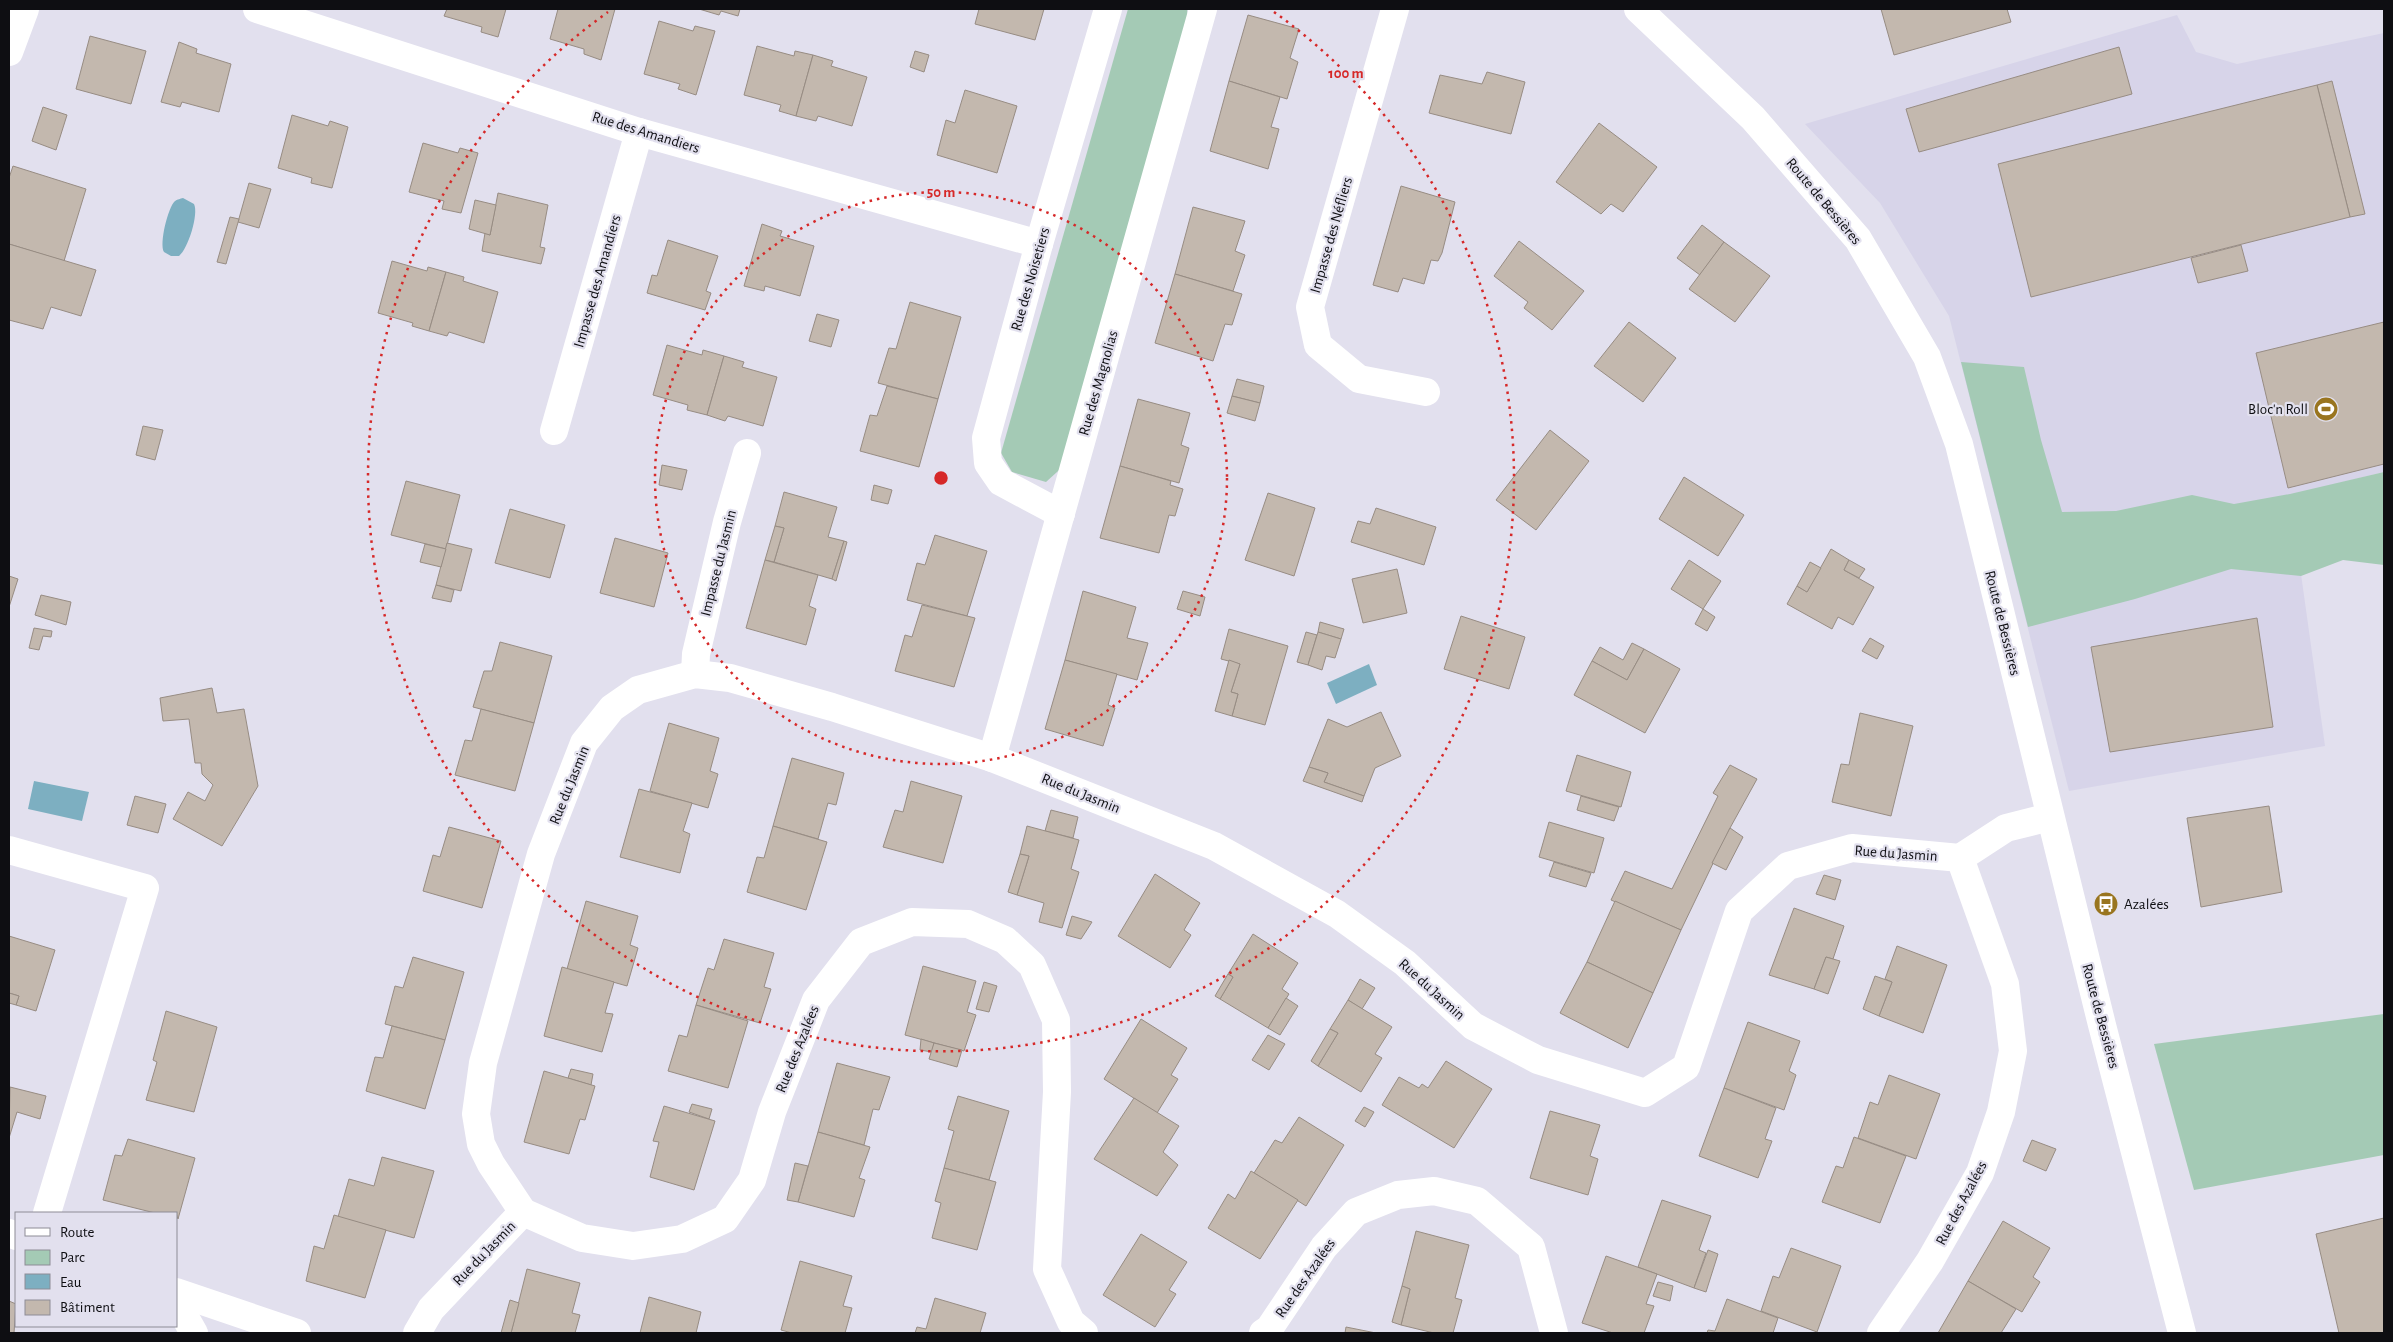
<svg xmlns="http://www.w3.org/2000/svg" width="2393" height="1342" viewBox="0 0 2393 1342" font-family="'Alegreya Sans',sans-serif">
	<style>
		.built { fill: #d7d4e9 }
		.green { fill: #a4cab5 }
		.water { fill: #7dafc1 }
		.building { fill: #c3b8ae; stroke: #978c83 }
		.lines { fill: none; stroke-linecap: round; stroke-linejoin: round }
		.minor { stroke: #fff; stroke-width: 28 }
		.major { stroke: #fff; stroke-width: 28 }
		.ring { fill: none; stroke: #d62828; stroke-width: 2.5; stroke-dasharray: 2.5 5 }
		.labels { text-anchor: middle; stroke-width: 4.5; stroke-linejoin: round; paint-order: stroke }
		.street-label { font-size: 15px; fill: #0e0e12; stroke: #e2e0ee }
		.poi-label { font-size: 15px; fill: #0e0e12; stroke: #e2e0ee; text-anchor: end }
		.centre { fill: #d62828; stroke: #e2e0ee; stroke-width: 2.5 }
		.ring-label { font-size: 15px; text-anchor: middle; font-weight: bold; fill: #d62828; stroke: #e2e0ee; stroke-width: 4.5; stroke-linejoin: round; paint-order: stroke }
	</style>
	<rect width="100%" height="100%" fill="#e2e0ee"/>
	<polygon class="built" points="2177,15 2196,52 2237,64 2384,33 2384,472 2290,495 2325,746 2069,791 1949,316 1880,203 1805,124"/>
	<g class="green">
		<polygon points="1128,9 1187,9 1188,19 1068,462 1046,482 1012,472 1001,453"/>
		<polygon points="1961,362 2024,367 2041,440 2062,512 2116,511 2192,495 2234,504 2290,494 2384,472 2384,565 2343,560 2301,576 2231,569 2135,599 2028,627"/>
		<polygon points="2384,1014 2384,1155 2194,1190 2154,1044"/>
	</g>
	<g class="water">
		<path d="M183,198L194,204C199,214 188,249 179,256H171L164,252C159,244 168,207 175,201C178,199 180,199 183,198Z"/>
		<polygon points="1369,664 1377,685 1336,704 1327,683"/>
		<polygon points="34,781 89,792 82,821 28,809"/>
	</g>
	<g class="building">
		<polygon points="447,9 506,9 498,37 481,32 482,27 444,16"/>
		<polygon points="558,9 615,9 601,60 584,54 584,49 550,39"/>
		<polygon points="699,9 740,9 738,16 721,11 719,15"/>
		<polygon points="979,9 1044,9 1035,40 975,24"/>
		<polygon points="1881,9 2007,9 2011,22 1894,55"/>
		<polygon points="1248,15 1299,29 1290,58 1298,62 1287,99 1229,81"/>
		<polygon points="659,21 693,31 695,26 715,31 696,95 678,89 680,84 644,74"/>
		<polygon points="90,36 146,51 131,104 76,89"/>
		<polygon points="179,42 197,49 196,53 231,64 219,112 182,102 180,107 161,102"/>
		<polygon points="757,46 794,56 795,51 813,55 796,116 779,111 781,105 744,95"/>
		<polygon points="2119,47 2132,94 1919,152 1906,109"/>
		<polygon points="915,51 929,55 924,72 910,67"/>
		<polygon points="813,55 833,61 831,66 867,77 852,126 818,116 816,121 796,116"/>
		<polygon points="1487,72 1525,82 1511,134 1429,113 1440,75 1482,84"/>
		<polygon points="1229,81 1280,97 1271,127 1279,129 1268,169 1210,151"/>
		<polygon points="2332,81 2365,214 2350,217 2317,85"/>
		<polygon points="2317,85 2350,217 2031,297 1998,164"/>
		<polygon points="965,90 1017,106 997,173 937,155 946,120 955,123"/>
		<polygon points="43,107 67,115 56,150 32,141"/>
		<polygon points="292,115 328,126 330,121 348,127 332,188 311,183 312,178 278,168"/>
		<polygon points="1599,123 1657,167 1623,212 1611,204 1601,214 1556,182"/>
		<polygon points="423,143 458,153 460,148 478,153 461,213 442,209 444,201 409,192"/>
		<polygon points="13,166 86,189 64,261 9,244 9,178"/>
		<polygon points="249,183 271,189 259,228 238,222"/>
		<polygon points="1401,186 1455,202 1442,253 1438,261 1431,260 1424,284 1403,278 1398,292 1373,285"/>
		<polygon points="498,193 548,205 540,247 545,248 541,264 482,251 485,233 490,235"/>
		<polygon points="475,200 496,205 490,235 469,229"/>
		<polygon points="1193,207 1245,221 1235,251 1245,255 1233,291 1175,274"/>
		<polygon points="230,217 239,219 226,264 217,262"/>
		<polygon points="762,224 782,231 780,236 814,246 800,296 765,286 764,291 744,286"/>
		<polygon points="1702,225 1724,242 1700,275 1677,258"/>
		<polygon points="668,240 718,256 706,291 711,293 705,310 647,293 652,275 657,276"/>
		<polygon points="1519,241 1584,291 1552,330 1524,308 1528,302 1494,276"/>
		<polygon points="1724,242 1770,276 1735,322 1689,289"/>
		<polygon points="9,244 96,270 81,316 51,307 43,329 9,320"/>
		<polygon points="2241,245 2248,271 2198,283 2191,258"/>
		<polygon points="392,261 427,271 428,267 446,272 429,331 412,326 413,323 378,313"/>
		<polygon points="446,272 464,277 463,281 498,292 484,343 449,332 447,336 429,331"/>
		<polygon points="1175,274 1242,294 1232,325 1225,324 1213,361 1155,343"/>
		<polygon points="910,302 961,317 938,399 878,383 889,348 896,349"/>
		<polygon points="817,314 839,320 831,347 809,341"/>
		<polygon points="1629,322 1676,358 1643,402 1594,366"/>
		<polygon points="2384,322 2384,464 2288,488 2256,353"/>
		<polygon points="667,345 702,355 703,350 724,356 707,415 687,410 688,405 653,395"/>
		<polygon points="724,356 744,362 742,367 777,377 763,426 728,416 725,421 707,415"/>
		<polygon points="1237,379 1264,386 1260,403 1232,396"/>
		<polygon points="887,386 938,399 919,467 860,451 870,415 877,416"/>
		<polygon points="1232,396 1260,403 1255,421 1227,413"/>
		<polygon points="1138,399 1190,413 1181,445 1189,448 1179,483 1120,466"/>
		<polygon points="143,426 163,430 155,460 136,455"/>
		<polygon points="1550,430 1589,461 1536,530 1496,500"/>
		<polygon points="662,465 687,470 682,490 659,485"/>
		<polygon points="1120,466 1171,481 1170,485 1183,489 1175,516 1169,515 1159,553 1100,538"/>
		<polygon points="1684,477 1744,515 1718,556 1659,519"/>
		<polygon points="406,481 460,495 446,549 391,535"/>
		<polygon points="874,485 892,490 888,504 871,500"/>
		<polygon points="784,492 837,507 828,537 844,541 832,579 774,562 784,528 775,526"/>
		<polygon points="1268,493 1315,508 1294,576 1245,560"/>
		<polygon points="1376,508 1436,527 1424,565 1351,542 1358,521 1370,524"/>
		<polygon points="510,509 565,525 550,578 495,563"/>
		<polygon points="775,526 784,528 774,562 765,560"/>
		<polygon points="935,535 987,551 967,616 907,600 917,563 925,565"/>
		<polygon points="615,538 668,553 654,607 600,593"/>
		<polygon points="844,541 847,542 836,581 832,579"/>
		<polygon points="447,543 472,549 461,591 436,585"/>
		<polygon points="425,544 446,549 441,567 420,562"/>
		<polygon points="1831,549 1849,560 1844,570 1874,587 1853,625 1838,617 1832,629 1787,604 1797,586 1807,592"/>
		<polygon points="765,560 818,575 809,606 816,609 806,645 746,628"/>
		<polygon points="1689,560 1721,581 1703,609 1671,589"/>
		<polygon points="1849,560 1865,569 1859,578 1844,570"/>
		<polygon points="1810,562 1821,568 1807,592 1797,586"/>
		<polygon points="1397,569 1407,613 1363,623 1352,579"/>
		<polygon points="9,576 18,579 9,607"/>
		<polygon points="436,585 454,590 451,602 432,598"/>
		<polygon points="1083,591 1136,607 1127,638 1148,643 1137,680 1065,660"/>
		<polygon points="1183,591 1205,597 1200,616 1177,609"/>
		<polygon points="41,595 71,602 66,625 35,615"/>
		<polygon points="922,605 975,618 954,687 895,671 905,635 912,637"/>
		<polygon points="1703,609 1715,617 1707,631 1695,624"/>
		<polygon points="1461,616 1525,637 1509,689 1444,669"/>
		<polygon points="2257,618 2273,727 2110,752 2091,647"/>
		<polygon points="1320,622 1344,629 1341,639 1318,632"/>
		<polygon points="34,628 52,631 51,637 43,636 39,650 29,648"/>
		<polygon points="1229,629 1288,646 1265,725 1232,716 1238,694 1231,692 1240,664 1221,659"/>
		<polygon points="1306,632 1317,635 1308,665 1297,662"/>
		<polygon points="1318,632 1341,639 1335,658 1326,656 1322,670 1308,665"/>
		<polygon points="1870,638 1884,646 1877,659 1862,651"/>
		<polygon points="500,642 552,656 534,723 473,707 484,671 492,671"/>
		<polygon points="1632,643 1644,649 1627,680 1592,661 1600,647 1623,660"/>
		<polygon points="1644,649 1680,669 1645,733 1574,695 1592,661 1627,680"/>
		<polygon points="1065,660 1117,674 1108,705 1115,708 1103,746 1045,729"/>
		<polygon points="1229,660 1240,664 1231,692 1238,694 1232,716 1215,711"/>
		<polygon points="212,688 217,713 244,709 258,786 222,846 173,819 188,792 205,801 213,785 202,774 201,763 195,763 189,719 163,721 160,698"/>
		<polygon points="481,709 534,723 515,791 455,775 465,740 472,741"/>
		<polygon points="1381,712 1401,756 1375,768 1364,796 1324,782 1328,773 1309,767 1328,719 1347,727"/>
		<polygon points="1860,713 1913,726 1891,816 1832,802 1841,764 1849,765"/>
		<polygon points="669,723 719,738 710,771 718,774 708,808 650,791"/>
		<polygon points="1577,755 1631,772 1621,807 1566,791"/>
		<polygon points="792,758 844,773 836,805 828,803 818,839 773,826"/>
		<polygon points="1730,765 1757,779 1730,828 1681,930 1611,900 1625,871 1672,889 1718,796 1713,793"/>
		<polygon points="1309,767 1328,773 1324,782 1364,796 1362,802 1303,781"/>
		<polygon points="911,781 962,796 943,863 883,847 895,810 903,812"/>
		<polygon points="639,789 692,803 683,831 690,834 680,873 620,857"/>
		<polygon points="135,796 166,804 158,833 127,825"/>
		<polygon points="1581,796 1619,807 1614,821 1577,810"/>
		<polygon points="2269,806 2282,892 2201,907 2187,818"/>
		<polygon points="1051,810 1078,817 1073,838 1045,831"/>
		<polygon points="1549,822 1604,838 1594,873 1539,857"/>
		<polygon points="773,826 827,842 806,910 747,892 757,857 764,858"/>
		<polygon points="1027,826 1079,840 1071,869 1079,872 1062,928 1039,922 1044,903 1017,895 1029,856 1020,854"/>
		<polygon points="449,827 501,841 482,908 423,891 433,855 440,857"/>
		<polygon points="1730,828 1743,837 1726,870 1712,863"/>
		<polygon points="1020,854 1029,856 1017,895 1008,892"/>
		<polygon points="1554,862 1591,873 1586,887 1549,876"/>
		<polygon points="1155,874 1200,903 1184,930 1191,935 1170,968 1118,936"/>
		<polygon points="1824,875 1841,880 1835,900 1816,894"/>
		<polygon points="586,901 638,916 630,945 638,948 627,986 567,969"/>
		<polygon points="1615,901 1681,930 1653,993 1587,962"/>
		<polygon points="1794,908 1844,926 1833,959 1826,957 1814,989 1769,975"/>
		<polygon points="1072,916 1092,922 1081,939 1066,935"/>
		<polygon points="1253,934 1298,963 1282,989 1289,994 1268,1028 1220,999 1233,977 1228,974"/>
		<polygon points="9,936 55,950 36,1011 16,1005 19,996 9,993"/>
		<polygon points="724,939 774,953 764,987 771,989 760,1023 696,1005 708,968 714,970"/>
		<polygon points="1897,946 1947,965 1923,1033 1879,1016 1892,982 1885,979"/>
		<polygon points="413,957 464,972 445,1040 385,1024 395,986 403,988"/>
		<polygon points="1826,957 1840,961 1828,994 1814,989"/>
		<polygon points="1587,962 1653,993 1628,1048 1560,1013"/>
		<polygon points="923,966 976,981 967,1012 976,1015 964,1051 905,1035"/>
		<polygon points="562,967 614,982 605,1013 613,1014 602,1052 544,1036"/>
		<polygon points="1228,974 1233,977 1220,999 1215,996"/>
		<polygon points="1875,976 1892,982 1879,1016 1863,1009"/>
		<polygon points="1360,979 1375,988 1362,1009 1348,1000"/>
		<polygon points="984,982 997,986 989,1012 976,1009"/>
		<polygon points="9,993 19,996 16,1005 9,1003"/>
		<polygon points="1286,998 1298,1006 1280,1035 1268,1028"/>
		<polygon points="1348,1000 1392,1027 1375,1054 1382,1058 1361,1092 1318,1066 1338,1033 1330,1029"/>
		<polygon points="696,1005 748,1021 728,1088 668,1071 679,1035 687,1037"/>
		<polygon points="166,1011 217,1027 194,1112 146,1100 157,1062 153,1060"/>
		<polygon points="1141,1019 1187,1048 1171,1075 1178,1079 1157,1113 1104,1079"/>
		<polygon points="1748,1022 1800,1041 1789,1071 1796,1075 1784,1110 1724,1088"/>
		<polygon points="392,1026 445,1040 425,1109 366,1091 375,1057 383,1058"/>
		<polygon points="1330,1029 1338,1033 1318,1066 1311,1061"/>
		<polygon points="1268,1035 1285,1044 1269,1070 1252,1060"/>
		<polygon points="921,1039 934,1043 932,1052 920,1050"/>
		<polygon points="934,1043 962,1050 957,1067 929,1059"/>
		<polygon points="1446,1061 1492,1089 1454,1148 1382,1105 1399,1077 1419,1088 1422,1084 1428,1088"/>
		<polygon points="837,1063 890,1077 879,1110 873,1109 864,1145 818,1132"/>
		<polygon points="571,1069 593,1074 591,1085 568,1078"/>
		<polygon points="544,1071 595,1086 585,1120 580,1119 569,1154 524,1142"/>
		<polygon points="1889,1075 1940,1094 1916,1159 1858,1138 1870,1102 1878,1105"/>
		<polygon points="10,1087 46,1096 40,1119 17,1112 9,1138"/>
		<polygon points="1724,1088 1776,1108 1765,1139 1772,1141 1758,1178 1699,1156"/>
		<polygon points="958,1096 1009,1111 989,1180 944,1168 954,1131 948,1129"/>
		<polygon points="1134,1098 1179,1126 1163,1152 1178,1165 1157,1196 1094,1159"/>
		<polygon points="692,1104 712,1109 709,1119 689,1112"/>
		<polygon points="664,1106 715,1121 694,1190 650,1177 659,1142 653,1141"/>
		<polygon points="1364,1107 1374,1112 1365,1127 1355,1121"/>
		<polygon points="1550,1111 1600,1125 1590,1156 1598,1159 1588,1195 1530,1178"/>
		<polygon points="1299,1117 1344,1145 1306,1206 1254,1173 1275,1140 1282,1143"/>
		<polygon points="818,1132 870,1147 859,1178 865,1180 854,1217 798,1202"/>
		<polygon points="1854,1137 1906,1156 1880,1223 1822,1202 1836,1166 1843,1168"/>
		<polygon points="128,1139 195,1158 178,1219 176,1213 155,1213 103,1200 115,1155 122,1156"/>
		<polygon points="2032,1140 2056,1149 2046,1171 2023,1161"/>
		<polygon points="382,1157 434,1171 414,1238 338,1217 349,1179 374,1186"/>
		<polygon points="795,1163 808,1166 798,1202 787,1200"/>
		<polygon points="944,1168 996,1182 977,1250 932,1238 941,1203 935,1201"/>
		<polygon points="1251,1171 1298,1200 1260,1259 1208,1228 1228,1194 1235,1199"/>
		<polygon points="1662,1200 1711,1216 1699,1250 1706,1253 1694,1288 1638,1267"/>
		<polygon points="334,1215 386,1230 365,1298 306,1281 314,1246 324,1249"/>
		<polygon points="2384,1218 2384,1333 2339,1333 2316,1234"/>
		<polygon points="2003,1221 2050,1248 2033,1277 2040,1282 2022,1312 1968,1281"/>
		<polygon points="1416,1231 1469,1245 1455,1298 1462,1300 1453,1333 1434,1333 1401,1325 1410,1289 1402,1286"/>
		<polygon points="1141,1234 1187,1262 1169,1290 1176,1294 1155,1327 1103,1295"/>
		<polygon points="1791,1248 1841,1266 1817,1332 1761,1311 1773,1276 1779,1278"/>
		<polygon points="1708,1250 1718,1254 1706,1292 1694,1288"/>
		<polygon points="1606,1256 1657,1274 1646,1304 1654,1306 1644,1333 1613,1333 1582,1323"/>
		<polygon points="800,1261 852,1276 843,1306 852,1308 845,1333 792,1333 781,1330"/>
		<polygon points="527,1269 580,1283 572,1313 580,1315 575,1333 511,1333"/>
		<polygon points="1968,1281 2016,1309 2001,1333 1938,1333"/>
		<polygon points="1658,1282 1673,1286 1670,1301 1653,1296"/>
		<polygon points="1402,1286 1410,1289 1401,1325 1392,1322"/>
		<polygon points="649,1297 701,1312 696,1333 640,1333"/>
		<polygon points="935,1298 986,1313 980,1333 915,1333 917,1327 926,1329"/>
		<polygon points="1727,1299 1778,1318 1773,1333 1707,1333 1708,1330 1715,1331"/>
		<polygon points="510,1300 519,1303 511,1333 501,1333"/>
		<polygon points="9,1301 16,1304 14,1333 9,1333"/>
		<polygon points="1346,1327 1376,1333 1345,1333"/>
	</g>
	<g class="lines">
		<g class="minor">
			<polyline points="257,9 639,132 1039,244"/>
			<polyline points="1395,9 1310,307 1318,345 1359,379 1426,392"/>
			<polyline points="9,52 25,9"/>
			<polyline points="554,431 639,132"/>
			<polyline points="1061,514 1001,482 988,463 986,438 1039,244 1108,9"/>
			<polyline points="695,674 696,654 727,522 747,453"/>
			<polyline points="992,758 1203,9"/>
			<polyline points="9,850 145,888 47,1213"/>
			<polyline points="523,1212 582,1238 633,1246 682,1239 725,1219 752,1180 772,1112 816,1000 861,942 912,922 968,924 1005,940 1032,965 1056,1020 1057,1092 1047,1269 1071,1322 1084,1333"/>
			<polyline points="9,1233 16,1236"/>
			<polyline points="176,1292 297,1333"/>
			<polyline points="176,1301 194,1333"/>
			<polyline points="417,1333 431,1309 523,1212 491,1164 481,1144 476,1114 483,1063 541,854 584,743 612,708 638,690 695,674 730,678 832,707 992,758 1214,846 1337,914 1405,963 1473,1026 1538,1060 1645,1093 1686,1067 1739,911 1788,866 1852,848 1960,858 2006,828 2050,817"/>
			<polyline points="1263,1333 1269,1329 1324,1247 1356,1212 1398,1195 1434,1191 1477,1201 1531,1247 1554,1333"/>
			<polyline points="1881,1333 1930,1261 1980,1173 2001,1112 2013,1051 2005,984 1960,858"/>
		</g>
		<polyline class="major" points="1638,9 1753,118 1858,239 1927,357 1959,444 2102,1025 2182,1333"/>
	</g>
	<g class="ring">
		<circle cx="941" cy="478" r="286"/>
		<path d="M1274 12A573 573 0 1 1 608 12"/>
	</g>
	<defs>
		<symbol id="stadium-disc" viewBox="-11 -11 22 22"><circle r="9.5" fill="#99751f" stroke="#e2e0ee"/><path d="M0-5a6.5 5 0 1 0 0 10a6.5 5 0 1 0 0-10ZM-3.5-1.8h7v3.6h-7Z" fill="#fff"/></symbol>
		<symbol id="bus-disc" viewBox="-11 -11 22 22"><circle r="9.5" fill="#99751f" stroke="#e2e0ee"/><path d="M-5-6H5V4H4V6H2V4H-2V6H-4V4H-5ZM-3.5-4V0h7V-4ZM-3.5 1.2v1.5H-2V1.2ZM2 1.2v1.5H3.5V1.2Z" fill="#fff"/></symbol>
	</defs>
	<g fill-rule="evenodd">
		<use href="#stadium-disc" x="2312" y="395" width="28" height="28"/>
		<use href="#bus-disc" x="2092" y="890" width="28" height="28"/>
	</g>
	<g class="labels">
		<g class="street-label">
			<text transform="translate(646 132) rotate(17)" y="5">Rue des Amandiers</text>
			<text transform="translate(1824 201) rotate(50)" y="5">Route de Bessières</text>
			<text transform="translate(1331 235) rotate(-74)" y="5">Impasse des Néfliers</text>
			<text transform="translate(1030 279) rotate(-74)" y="5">Rue des Noisetiers</text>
			<text transform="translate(597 281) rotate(-74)" y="5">Impasse des Amandiers</text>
			<text transform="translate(1098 383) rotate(-74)" y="5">Rue des Magnolias</text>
			<text transform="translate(718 563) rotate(-76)" y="5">Impasse du Jasmin</text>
			<text transform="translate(2003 623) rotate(76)" y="5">Route de Bessières</text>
			<text transform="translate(569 785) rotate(-68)" y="5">Rue du Jasmin</text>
			<text transform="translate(1081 793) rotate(22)" y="5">Rue du Jasmin</text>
			<text transform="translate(1896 853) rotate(4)" y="5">Rue du Jasmin</text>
			<text transform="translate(1432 989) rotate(42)" y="5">Rue du Jasmin</text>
			<text transform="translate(2101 1016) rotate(75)" y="5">Route de Bessières</text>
			<text transform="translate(797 1049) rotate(-68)" y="5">Rue des Azalées</text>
			<text transform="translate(1961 1203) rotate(-62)" y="5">Rue des Azalées</text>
			<text transform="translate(484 1253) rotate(-46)" y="5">Rue du Jasmin</text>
			<text transform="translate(1305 1278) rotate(-55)" y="5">Rue des Azalées</text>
		</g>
		<g class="poi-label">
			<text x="2308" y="414">Bloc'n Roll</text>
			<text x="2124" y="909" text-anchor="start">Azalées</text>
		</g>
	</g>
	<circle cx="941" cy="478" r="8" class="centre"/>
	<g class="ring-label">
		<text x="1346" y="78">100 m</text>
		<text x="941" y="197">50 m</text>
	</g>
	<rect width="2393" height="1342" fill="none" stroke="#0e0e12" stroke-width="20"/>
	<rect x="15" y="1212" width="162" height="115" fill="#e2e0ee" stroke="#8d8c96"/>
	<rect x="25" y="1228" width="25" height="8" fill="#ffffff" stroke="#8d8c96"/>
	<text x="60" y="1237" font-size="15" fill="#0e0e12">Route</text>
	<rect x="25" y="1250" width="25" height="15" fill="#a4cab5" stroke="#8d8c96"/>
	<text x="60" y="1262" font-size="15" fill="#0e0e12">Parc</text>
	<rect x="25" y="1274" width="25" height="15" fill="#7dafc1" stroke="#8d8c96"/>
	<text x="60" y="1287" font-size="15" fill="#0e0e12">Eau</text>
	<rect x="25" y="1300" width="25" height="15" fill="#c3b8ae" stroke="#8d8c96"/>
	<text x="60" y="1312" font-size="15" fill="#0e0e12">Bâtiment</text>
</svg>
